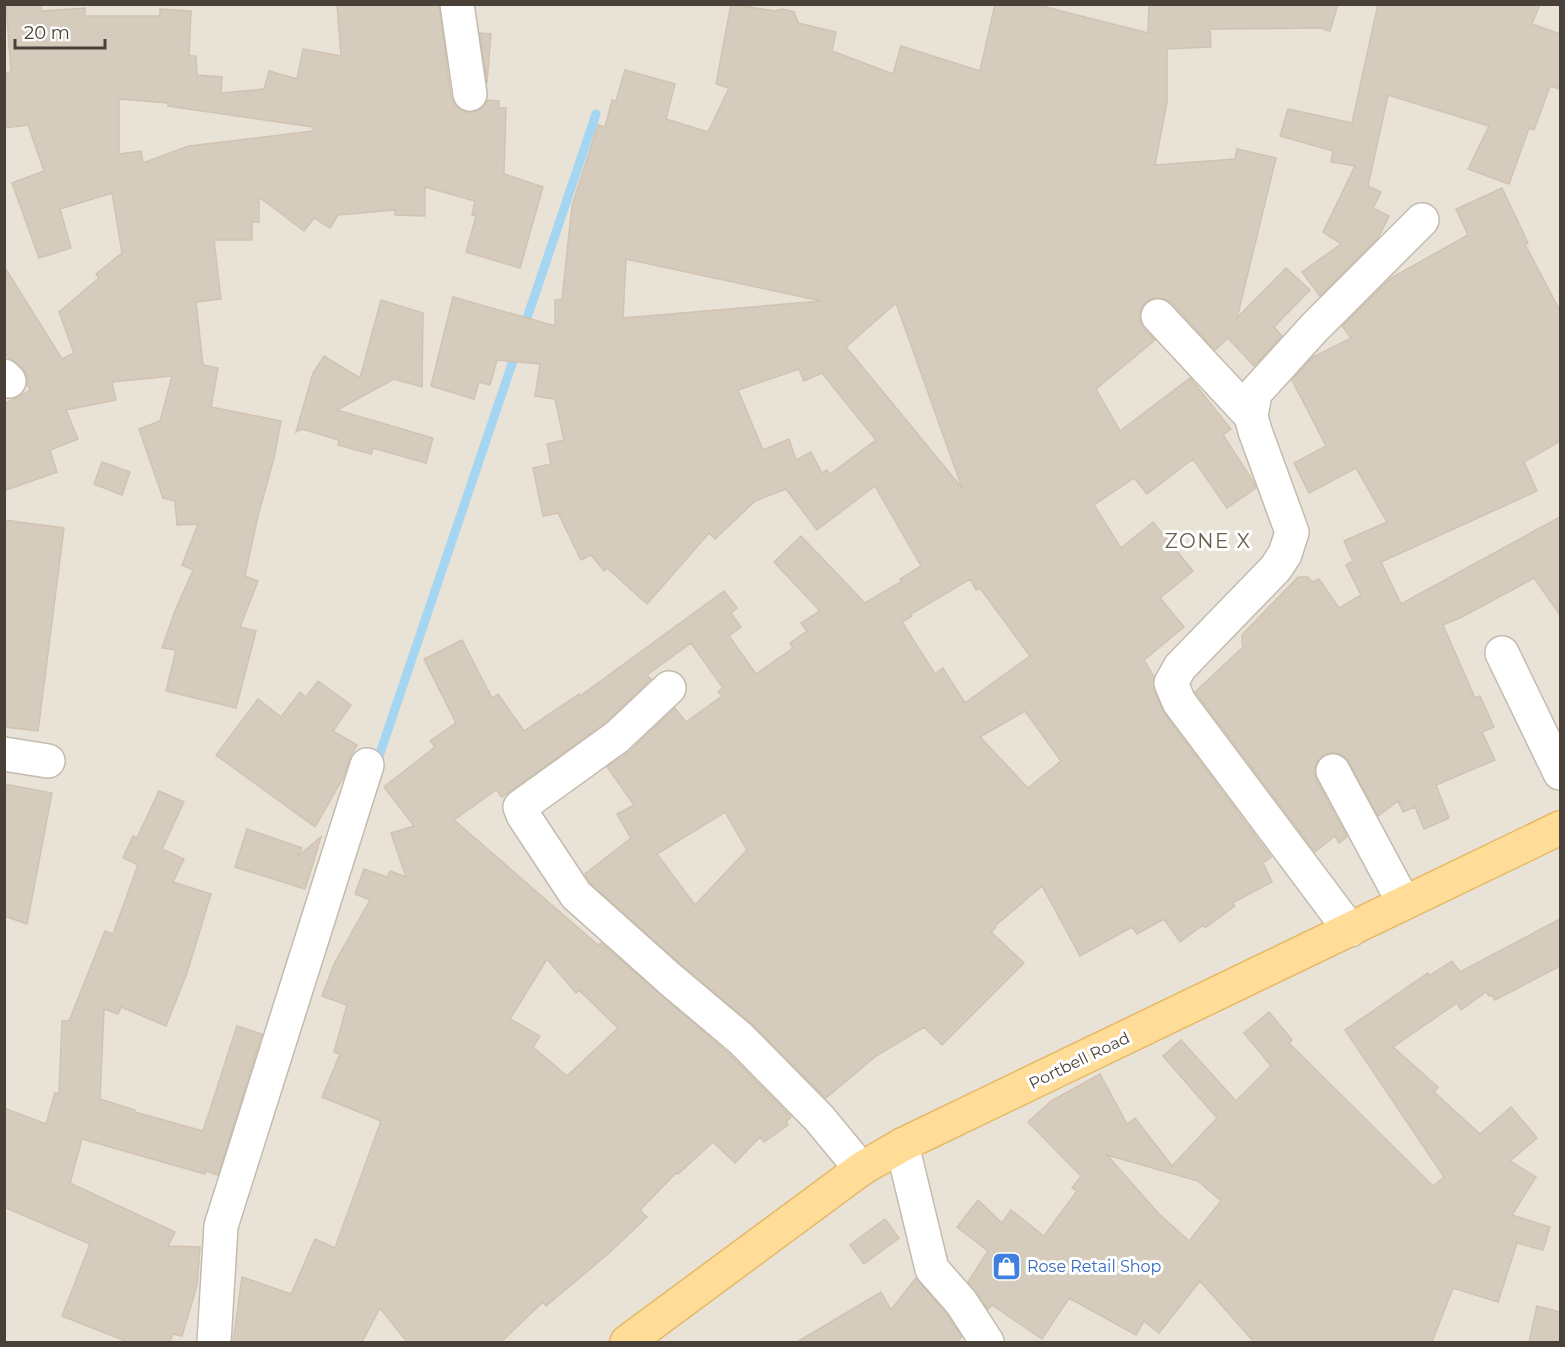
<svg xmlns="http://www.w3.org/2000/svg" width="1565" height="1347" viewBox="0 0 1565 1347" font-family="Montserrat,sans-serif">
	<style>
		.residential { fill: #e9e2d7 }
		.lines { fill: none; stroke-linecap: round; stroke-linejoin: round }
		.stream { stroke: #a5d6f1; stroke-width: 9 }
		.building { fill: #d6ccbe; stroke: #d1c3b1; stroke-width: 1.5; fill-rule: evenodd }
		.minor-casing { stroke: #c3bbae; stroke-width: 36 }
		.major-casing { stroke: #e5b966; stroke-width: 36 }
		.minor { stroke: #fff; stroke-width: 33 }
		.major { stroke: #ffdc98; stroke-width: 33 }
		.labels { text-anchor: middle; stroke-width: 6; stroke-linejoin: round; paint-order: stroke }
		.street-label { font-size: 16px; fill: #494137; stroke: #fff }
		.shop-label { font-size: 16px; fill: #366cbe; stroke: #fff; text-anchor: start }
		.quarter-label { font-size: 20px; letter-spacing: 1.5px; fill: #6b5e4e; stroke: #fff }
	</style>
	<rect width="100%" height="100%" fill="#f5f1e9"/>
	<rect class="residential" x="5" y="5" width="1555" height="1337"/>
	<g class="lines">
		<g class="stream">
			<polyline points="524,327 596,114"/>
			<polyline points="376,765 516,352"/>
		</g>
	</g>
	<g class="building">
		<path d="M6,4H41V11L85,8V16H160V9L191,11L189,56H196L197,75L222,77L221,93L264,89L269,71L297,79L303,49L341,56L337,4H439L451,97L455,105L463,111L472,113L482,108L488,100L499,101V108H506L504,174L543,187L520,268L466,252L476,216L472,215L475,201L425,187V216L395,215V210L338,215L330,228L314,218L304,231L259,197V222H252V240H214L221,299L196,302L203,365L218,368L211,407L281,421L274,458L257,520L245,576L258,581L240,627L256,631L236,708L166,691L176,650L162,648L175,611L193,570L182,565L198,524L177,525L175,501L163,498L139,429L160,421L172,376L112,382L116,400L66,410L78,439L50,450L57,472L4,491V404L31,390L27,385V377L23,368L9,358L4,352V266L62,359L74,353L59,312L99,278L96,274L122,253L112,193L60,209L71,248L39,258L12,183L44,171L28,125L4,128V73L11,72ZM119,99L168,103V106L313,127V131L189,146L143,163L141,151L119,154Z"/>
		<path d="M731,4L775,11L782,9L794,12L798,23L836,32L832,51L893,74L901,46L980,71L995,4H1034L1148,33L1149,4H1338L1330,31L1321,28L1210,29L1211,47L1167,49V102L1155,165L1235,159L1237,149L1276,158L1237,318L1286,268L1310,290L1274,327L1282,336L1254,366L1228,338L1215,350L1172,303L1163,298H1153L1146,302L1140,310V320L1144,329L1155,340L1096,389L1120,431L1190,378L1231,429L1223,435L1253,481L1256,488L1227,508L1193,459L1147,494L1134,478L1094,505L1121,548L1153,522L1193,571L1160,598L1184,627L1144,660L1154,677V690L1164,713L1271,857L1263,863L1272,882L1232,903L1235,906L1205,928L1203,925L1180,942L1164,919L1137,934L1132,927L1080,956L1042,886L995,926L996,927L991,932L1024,963L942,1045L924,1027L876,1056L826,1098L753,1025L683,966L590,883L585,874L631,838L617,814L634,805L607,767L630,751L675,708L686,722L722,696L718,692L723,688L691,643L647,675L651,679L605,723L502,797L496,790L454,820L598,945L601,943L727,1052L791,1117L786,1122L788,1125L764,1142L760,1137L735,1163L713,1142L678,1174L676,1173L640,1210L647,1217L608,1254L546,1306L543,1302L501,1342H407L380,1308L362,1342H233L242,1277L291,1294L315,1239L335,1248L381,1121L322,1097L340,1054L334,1052L347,1005L322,996L334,964L370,900L355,894L364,869L387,877L390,871L406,877L391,833L414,826L384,787L435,747L430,741L456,723L424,659L462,640L492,698L498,694L524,731L579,694L580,696L724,591L737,608L731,613L741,627L729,636L756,674L793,648L790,643L807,631L801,623L820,611L774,562L801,536L865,603L901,582L900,579L921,566L875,486L817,530L786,489L755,501L715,539L709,533L647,604L607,568L604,571L591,555L581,560L558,513L543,516L533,468L551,464L547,444L564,440L555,399L535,396L540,364L497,360L490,385L479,382L474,399L431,386L453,297L555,326V300L562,299L572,206L598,125L605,127L612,100L616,101L625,70L675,84L666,119L708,132L729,88L716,84ZM626,259L821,301L623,318ZM896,303L962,488L846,347ZM799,369L804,381L822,373L876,440L830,474L827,470L822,473L811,452L796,460L789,439L763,450L738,390ZM970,579L976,590L980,588L1030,656L965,703L943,668L935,674L902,622L912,616L911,614ZM1025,711L1061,761L1028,788L980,737ZM725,812L747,850L695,905L657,854ZM547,959L576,993L579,990L618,1028L567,1076L533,1047L540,1036L510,1019Z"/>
		<polygon points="1378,4 1540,4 1532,24 1560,34 1560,89 1550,86 1534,130 1529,128 1509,184 1468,169 1489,126 1388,95 1368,186 1381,192 1373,208 1389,216 1378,238 1320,296 1302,272 1341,244 1323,232 1355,166 1331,162 1333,151 1280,136 1288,109 1352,123"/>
		<polygon points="480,33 491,34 487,83"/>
		<polygon points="1502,188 1528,243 1525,244 1560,311 1560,441 1524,462 1537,491 1381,562 1401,604 1560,517 1560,615 1534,578 1460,618 1443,625 1475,698 1480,696 1494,727 1482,732 1495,760 1436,785 1449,818 1424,829 1415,807 1403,812 1398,801 1378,816 1349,762 1342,755 1334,752 1325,754 1317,762 1314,771 1316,779 1347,837 1339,843 1335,836 1315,852 1195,692 1244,646 1242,644 1242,635 1298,577 1308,577 1312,582 1319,579 1339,608 1361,595 1346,565 1353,561 1344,541 1387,522 1356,468 1309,493 1294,463 1326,446 1292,380 1313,357 1351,338 1342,326 1391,278 1468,235 1456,209"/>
		<polygon points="381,300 423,313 422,387 394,379 337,410 433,438 426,463 373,448 371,454 338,445 339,440 302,429 296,432 313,373 324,356 360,378"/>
		<polygon points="102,462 130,472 122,495 94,484"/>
		<polygon points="4,520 64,528 38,731 4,727"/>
		<polygon points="318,681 351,705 333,731 357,745 351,755 343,778 315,827 216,755 258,699 281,717 300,692 306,697"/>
		<polygon points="4,784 52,793 27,924 4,916"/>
		<polygon points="159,791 184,802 162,849 184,859 173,882 211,894 187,973 166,1026 121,1007 118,1014 104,1009 100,1099 135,1110 135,1112 203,1131 237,1026 262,1034 218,1175 206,1171 205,1174 82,1139 70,1183 175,1232 168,1246 200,1247 197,1285 182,1336 173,1334 170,1342 128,1342 62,1316 90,1244 4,1207 4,1108 46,1124 55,1093 59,1094 62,1021 69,1021 105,931 113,934 138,865 123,858 133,836 137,838"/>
		<polygon points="247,829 302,848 298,856 321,837 305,889 235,867"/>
		<path d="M1560,919V966L1495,1000L1492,995L1489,996L1486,992L1461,1010L1457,1003L1393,1047L1438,1087L1434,1092L1480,1134L1511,1107L1537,1138L1510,1161L1536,1177L1512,1215L1550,1227L1543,1250L1517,1243L1498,1302L1453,1288L1432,1342H1254L1200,1281L1159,1333L1144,1321L1136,1335L1069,1298L1042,1339L992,1305L988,1309L968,1282L988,1251L957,1227L978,1200L1002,1223L1011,1210L1044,1236L1077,1191L1072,1188L1081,1176L1028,1122L1051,1101L1100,1074L1127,1124L1135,1118L1172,1166L1217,1118L1163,1056L1181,1040L1236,1101L1271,1066L1244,1033L1269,1012L1292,1040L1289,1043L1433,1186L1444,1177L1345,1030L1428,973L1429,976L1452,961L1460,972ZM1107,1155L1198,1181L1221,1201L1189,1241L1158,1213Z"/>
		<polygon points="885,1219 899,1238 864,1264 850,1245"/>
		<polygon points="916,1278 946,1313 962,1337 957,1342 797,1342 881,1292 891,1310"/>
		<polygon points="1537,1306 1560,1312 1560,1342 1529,1342"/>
	</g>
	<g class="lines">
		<defs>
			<g id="minor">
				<polyline points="457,4 470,94"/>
				<polyline points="1158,316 1251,416"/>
				<polyline points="4,376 9,381"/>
				<polyline points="1502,653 1560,773"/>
				<polyline points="669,688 617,737 520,807 523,815 576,895 671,980 740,1038 819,1118 861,1169"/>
				<polyline points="4,754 48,761"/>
				<polyline points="1333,771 1404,903"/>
				<polyline points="1350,930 1179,702 1171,683 1180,667 1276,568 1285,554 1292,532 1255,431 1251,416 1255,393 1314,328 1422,220"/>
				<polyline points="902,1145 932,1269 961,1302 987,1342"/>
				<polyline points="214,1342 221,1226 367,765"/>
			</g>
			<polyline id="major" points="627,1342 861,1169 902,1145 1560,828"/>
		</defs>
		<use href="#minor" class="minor-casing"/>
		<use href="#major" class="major-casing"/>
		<use href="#minor" class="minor"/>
		<use href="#major" class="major"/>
	</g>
	<defs>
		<symbol id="shop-square" viewBox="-11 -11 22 22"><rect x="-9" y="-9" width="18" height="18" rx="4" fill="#3f7fe0" stroke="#fff"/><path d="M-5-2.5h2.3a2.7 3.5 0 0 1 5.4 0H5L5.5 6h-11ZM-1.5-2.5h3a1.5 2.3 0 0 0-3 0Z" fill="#fff"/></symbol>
	</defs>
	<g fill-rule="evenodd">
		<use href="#shop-square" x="990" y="1250" width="33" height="33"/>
	</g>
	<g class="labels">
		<g class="street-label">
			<text transform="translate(1079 1060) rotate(-26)" y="6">Portbell Road</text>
		</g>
		<g class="shop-label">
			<text x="1027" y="1272">Rose Retail Shop</text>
		</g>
		<g class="quarter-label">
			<text x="1208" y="548">ZONE X</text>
		</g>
	</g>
	<rect width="1565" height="1347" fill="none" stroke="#494137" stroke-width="12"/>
	<path d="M15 39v9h90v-9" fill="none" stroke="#494137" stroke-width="3"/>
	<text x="24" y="39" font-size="18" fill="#494137" stroke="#ffffff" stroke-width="4.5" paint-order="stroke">20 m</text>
</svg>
